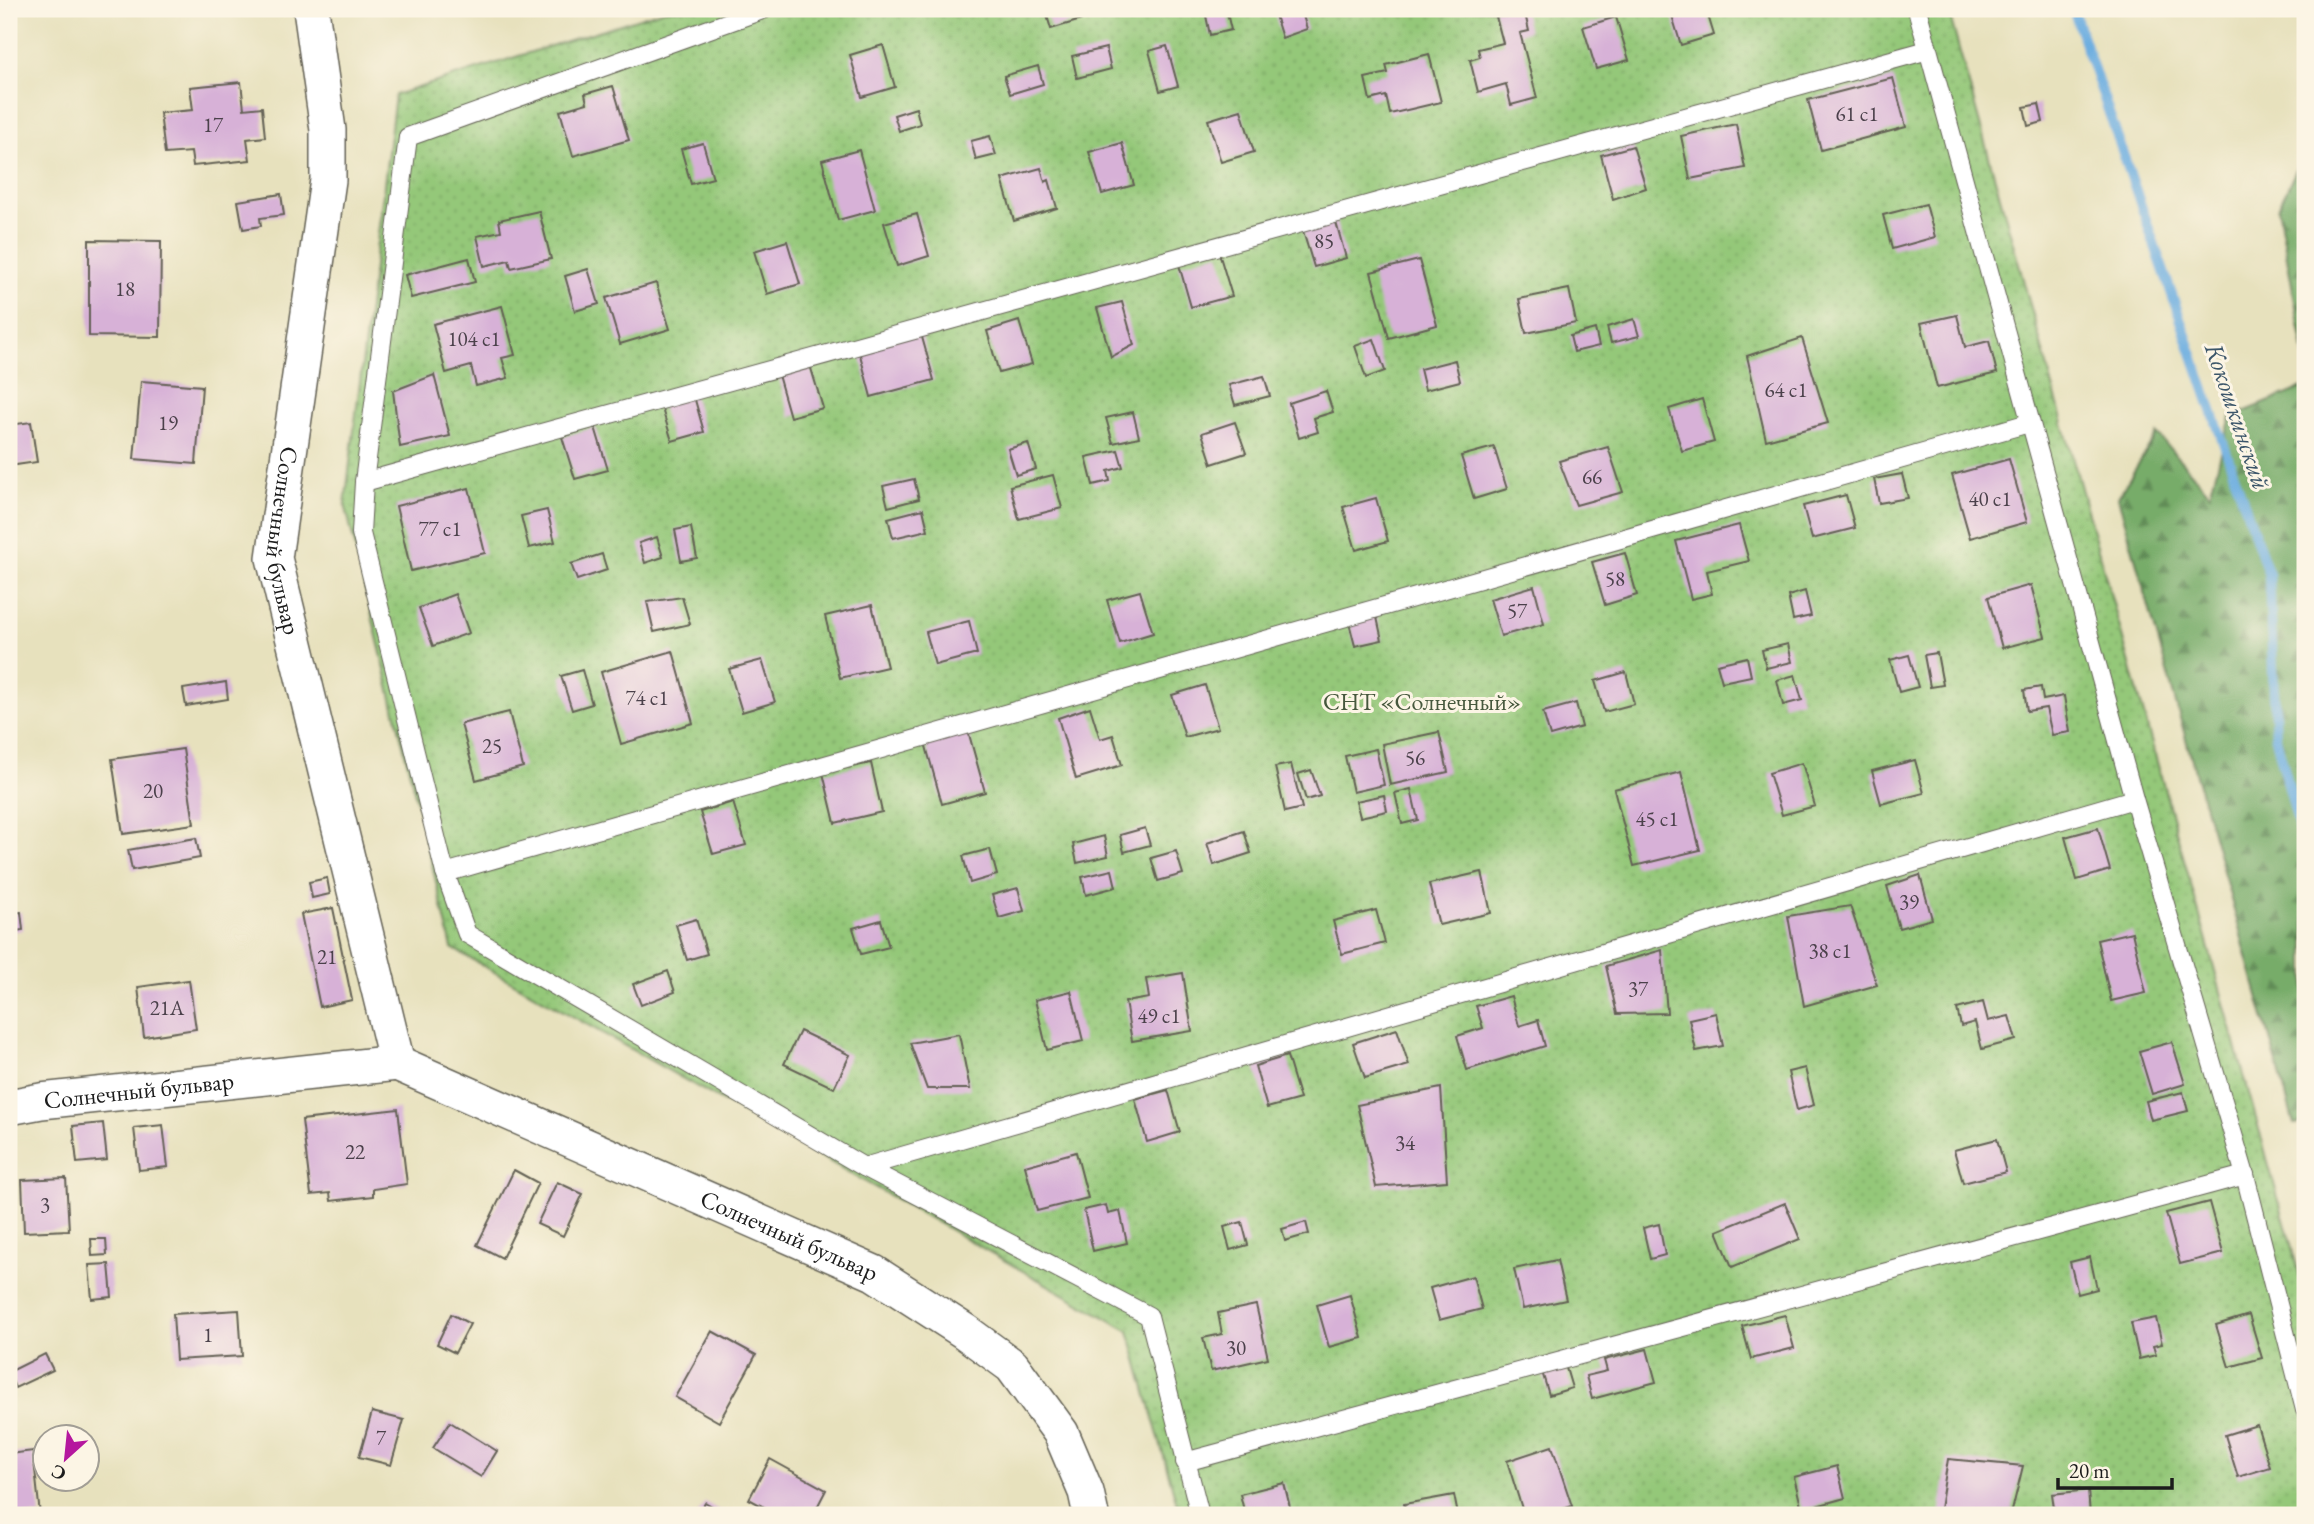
<svg xmlns="http://www.w3.org/2000/svg" width="2314" height="1524" viewBox="0 0 2314 1524" font-family="'EB Garamond',serif">
	<style>
		.forest { fill: url(#forest-firs); stroke: #4a6442; stroke-width: 2 }
		.garden { fill: url(#garden-dots); stroke: #58724a; stroke-width: 2 }
		.lines { fill: none; stroke-linecap: round; stroke-linejoin: round }
		.stream { stroke: #6cade0; stroke-width: 10 }
		.building { fill: #d7b1d7 }
		.service-casing { stroke: #636154; stroke-width: 20 }
		.minor-casing { stroke: #636154; stroke-width: 38 }
		.service { stroke: #fff; stroke-width: 18 }
		.minor { stroke: #fff; stroke-width: 35 }
		.labels { text-anchor: middle; stroke-width: 6; stroke-linejoin: round; paint-order: stroke }
		.number-label { font-size: 21px; fill: #4b414b }
		.street-label { font-size: 24px; fill: #1c1c1c; stroke: #fcf5e5 }
		.park-label { font-size: 24px; fill: #46583d; stroke: #fcf5e5 }
		.water-label { font-size: 26px; font-style: italic; fill: #3c566a; stroke: #fcf5e5 }
	</style>
	<defs>
		<pattern id="forest-firs" width="22" height="20" patternUnits="userSpaceOnUse" patternTransform="scale(1.75)"><rect width="22" height="20" fill="#77ac69"/><path d="M5 1l3.5 6h-7zM16 11l3.5 6h-7z" fill="#618b56"/></pattern>
		<pattern id="garden-dots" width="8" height="8" patternUnits="userSpaceOnUse" patternTransform="scale(1.75)"><rect width="8" height="8" fill="#94c879"/><path d="M2 2h.1M6 6h.1" fill="none" stroke="#7fab68" stroke-width="1.8" stroke-linecap="round"/></pattern>
	</defs>
	<rect width="100%" height="100%" fill="#fcf5e5"/>
	<filter id="ink" filterUnits="userSpaceOnUse"><feTurbulence type="fractalNoise" baseFrequency=".0143" numOctaves="2"/><feDisplacementMap in="SourceGraphic" scale="14" xChannelSelector="R" yChannelSelector="G"/><feConvolveMatrix kernelMatrix="1 2 1 2 8 2 1 2 1" color-interpolation-filters="sRGB"/></filter>
	<filter id="wash" filterUnits="userSpaceOnUse"><feTurbulence type="fractalNoise" baseFrequency=".00686" numOctaves="4" result="noise"/><feDisplacementMap in="SourceGraphic" scale="28" xChannelSelector="R" yChannelSelector="G"/><feGaussianBlur stdDeviation="1.57" result="paint"/><feColorMatrix in="noise" values="0 0 0 0 0 0 0 0 0 0 0 0 0 0 0 0 0 1.4 0 .05"/><feComposite in="paint" operator="in"/></filter>
	<g filter="url(#wash)">
		<rect width="100%" height="100%" fill="#e7e1bd"/>
		<g class="forest">
			<polygon points="2305,151 2305,357 2278,208"/>
			<polygon points="2305,387 2305,1122 2294,1124 2118,497 2157,434 2210,494 2231,417"/>
		</g>
		<polygon class="garden" points="668,9 1948,9 2305,1295 2305,1515 1180,1515 1129,1331 452,948 345,504 395,95"/>
		<g class="lines">
			<polyline class="stream" points="2073,9 2269,575 2276,738 2305,849"/>
		</g>
		<g id="blocks">
			<g class="building">
				<polygon points="1045,9 1078,9 1081,20 1051,29"/>
				<polygon points="1105,9 1119,9 1120,13 1107,17"/>
				<polygon points="1214,9 1226,9 1231,30 1210,35 1205,11"/>
				<polygon points="1273,9 1301,9 1307,29 1282,38"/>
				<polygon points="1494,9 1524,9 1529,31 1520,33 1537,98 1511,105 1506,84 1478,92 1470,60 1480,57 1478,49 1503,43"/>
				<polygon points="1670,9 1706,9 1714,35 1681,45"/>
				<polygon points="1616,17 1629,60 1596,69 1583,27"/>
				<polygon points="883,45 895,87 862,97 850,55"/>
				<polygon points="1167,46 1178,86 1160,91 1149,51"/>
				<polygon points="1106,48 1111,69 1077,78 1072,56"/>
				<polygon points="1429,54 1441,102 1390,114 1386,96 1370,100 1365,78 1388,73 1386,65"/>
				<polygon points="1038,66 1043,84 1010,94 1004,76"/>
				<polygon points="1893,78 1906,127 1821,150 1808,100"/>
				<polygon points="241,82 244,109 262,107 265,137 247,139 250,160 193,166 191,152 165,154 160,113 193,110 190,87"/>
				<polygon points="613,86 629,140 573,156 560,111 587,103 585,94"/>
				<polygon points="2039,104 2043,122 2028,126 2024,107"/>
				<polygon points="916,108 920,124 899,131 894,115"/>
				<polygon points="1241,110 1254,152 1221,162 1208,120"/>
				<polygon points="1736,124 1745,168 1690,179 1681,136"/>
				<polygon points="990,136 996,155 976,160 971,141"/>
				<polygon points="703,143 713,178 691,184 681,149"/>
				<polygon points="1122,143 1134,185 1102,194 1089,152"/>
				<polygon points="1633,146 1646,188 1613,199 1601,155"/>
				<polygon points="859,150 875,210 838,220 822,160"/>
				<polygon points="1041,168 1045,182 1049,180 1057,208 1014,221 1002,179"/>
				<polygon points="281,194 284,215 260,218 261,226 243,229 238,201"/>
				<polygon points="1926,204 1935,237 1892,249 1883,215"/>
				<polygon points="539,211 551,259 511,268 509,260 484,266 477,236 501,231 499,220"/>
				<polygon points="917,214 929,256 897,266 884,223"/>
				<polygon points="1334,215 1346,258 1314,267 1301,225"/>
				<polygon points="89,240 161,241 160,337 89,336"/>
				<polygon points="787,241 800,284 767,294 754,251"/>
				<polygon points="1219,253 1232,296 1191,307 1179,265"/>
				<polygon points="469,258 475,282 411,298 405,275"/>
				<polygon points="1419,260 1437,325 1389,338 1371,272"/>
				<polygon points="588,269 599,304 575,311 565,276"/>
				<polygon points="656,283 670,329 620,344 606,298"/>
				<polygon points="1569,289 1576,323 1526,333 1519,299"/>
				<polygon points="1122,302 1134,345 1111,357 1097,308"/>
				<polygon points="502,306 515,355 502,358 508,378 476,386 471,366 446,373 433,324"/>
				<polygon points="1957,315 1965,347 1989,341 1997,373 1937,388 1921,323"/>
				<polygon points="1634,319 1639,336 1611,343 1607,327"/>
				<polygon points="1019,321 1032,364 999,373 987,331"/>
				<polygon points="1595,329 1599,346 1574,352 1570,336"/>
				<polygon points="920,330 934,380 871,397 858,347"/>
				<polygon points="1802,338 1828,423 1766,440 1747,356"/>
				<polygon points="1374,339 1385,371 1366,378 1355,346"/>
				<polygon points="1455,360 1460,381 1425,390 1420,369"/>
				<polygon points="810,365 823,408 790,417 778,375"/>
				<polygon points="434,375 450,436 400,447 393,391"/>
				<polygon points="1264,376 1270,396 1235,405 1229,385"/>
				<polygon points="141,381 202,386 196,464 134,459"/>
				<polygon points="692,389 704,432 672,441 659,399"/>
				<polygon points="1326,391 1333,412 1314,418 1318,432 1299,438 1289,403"/>
				<polygon points="1702,399 1714,442 1682,451 1669,409"/>
				<polygon points="1133,412 1139,437 1113,443 1106,418"/>
				<polygon points="31,422 37,462 9,466 9,425"/>
				<polygon points="1235,422 1246,453 1212,464 1202,433"/>
				<polygon points="595,427 608,470 575,479 562,437"/>
				<polygon points="1028,443 1036,469 1016,475 1008,449"/>
				<polygon points="1494,447 1507,489 1474,499 1461,456"/>
				<polygon points="1608,447 1623,492 1576,505 1559,461"/>
				<polygon points="1118,450 1123,467 1108,471 1110,481 1093,485 1086,457"/>
				<polygon points="2009,459 2027,522 1970,538 1952,475"/>
				<polygon points="1902,474 1908,498 1879,503 1874,479"/>
				<polygon points="1053,475 1062,508 1019,519 1010,486"/>
				<polygon points="914,479 919,499 888,507 883,486"/>
				<polygon points="469,488 485,553 411,571 396,506"/>
				<polygon points="1846,495 1855,528 1812,539 1803,506"/>
				<polygon points="1376,498 1388,541 1356,550 1343,507"/>
				<polygon points="923,509 928,530 893,538 888,518"/>
				<polygon points="547,510 555,542 529,548 521,516"/>
				<polygon points="1739,525 1749,561 1707,571 1712,594 1691,599 1676,541"/>
				<polygon points="691,527 697,558 681,561 675,530"/>
				<polygon points="657,537 663,557 645,563 639,543"/>
				<polygon points="1625,553 1637,595 1605,605 1592,562"/>
				<polygon points="602,554 607,570 577,580 571,564"/>
				<polygon points="2031,585 2045,637 2002,648 1988,597"/>
				<polygon points="1534,586 1544,624 1501,636 1490,599"/>
				<polygon points="1140,591 1153,633 1120,643 1107,600"/>
				<polygon points="1805,591 1811,616 1793,620 1788,596"/>
				<polygon points="455,594 469,633 433,646 419,608"/>
				<polygon points="682,597 690,624 654,632 647,602"/>
				<polygon points="872,605 887,667 840,678 825,616"/>
				<polygon points="1375,608 1382,640 1355,646 1347,615"/>
				<polygon points="969,621 977,654 935,665 926,632"/>
				<polygon points="1788,644 1792,662 1766,668 1762,650"/>
				<polygon points="673,651 693,723 621,744 601,672"/>
				<polygon points="1937,653 1943,685 1930,687 1924,655"/>
				<polygon points="1909,655 1918,687 1899,692 1890,660"/>
				<polygon points="1747,657 1751,676 1722,682 1717,664"/>
				<polygon points="762,660 775,702 742,712 729,669"/>
				<polygon points="582,670 592,704 572,710 561,676"/>
				<polygon points="1626,672 1634,704 1604,712 1595,681"/>
				<polygon points="1795,675 1802,700 1783,705 1777,680"/>
				<polygon points="226,682 228,699 186,706 183,689"/>
				<polygon points="1205,685 1218,728 1185,737 1172,695"/>
				<polygon points="2041,687 2043,700 2064,696 2070,732 2052,735 2046,708 2027,711 2024,690"/>
				<polygon points="1576,703 1582,727 1550,736 1543,712"/>
				<polygon points="1090,707 1100,739 1113,735 1122,765 1076,779 1058,718"/>
				<polygon points="509,712 523,767 476,780 461,724"/>
				<polygon points="967,727 985,792 942,804 924,739"/>
				<polygon points="1439,732 1448,772 1390,785 1382,744"/>
				<polygon points="183,749 194,824 123,834 112,759"/>
				<polygon points="1376,749 1384,785 1353,792 1345,756"/>
				<polygon points="1915,760 1924,793 1881,804 1872,771"/>
				<polygon points="871,763 882,812 835,823 823,773"/>
				<polygon points="1802,763 1815,806 1782,815 1769,773"/>
				<polygon points="1291,764 1302,808 1285,812 1275,767"/>
				<polygon points="1311,770 1320,796 1306,800 1298,774"/>
				<polygon points="1681,772 1700,850 1634,866 1614,789"/>
				<polygon points="1411,789 1418,820 1402,824 1395,793"/>
				<polygon points="1384,795 1387,811 1360,817 1356,801"/>
				<polygon points="733,802 746,845 713,854 700,812"/>
				<polygon points="1145,828 1150,845 1124,852 1120,835"/>
				<polygon points="2098,828 2110,870 2077,880 2065,837"/>
				<polygon points="1244,831 1251,853 1214,865 1207,843"/>
				<polygon points="1104,836 1108,856 1077,863 1073,844"/>
				<polygon points="196,838 200,858 132,870 128,850"/>
				<polygon points="990,849 997,875 970,883 963,856"/>
				<polygon points="1176,851 1183,874 1158,881 1151,858"/>
				<polygon points="1112,870 1116,887 1086,895 1082,877"/>
				<polygon points="1482,872 1491,913 1439,925 1429,884"/>
				<polygon points="1920,875 1932,919 1899,928 1887,886"/>
				<polygon points="327,878 330,894 312,898 309,882"/>
				<polygon points="1018,888 1024,911 999,918 992,895"/>
				<polygon points="1850,906 1877,985 1804,1006 1788,916"/>
				<polygon points="333,908 352,1000 320,1007 301,914"/>
				<polygon points="1376,910 1385,943 1342,954 1333,921"/>
				<polygon points="21,912 23,930 9,932 9,913"/>
				<polygon points="696,919 707,954 687,960 676,925"/>
				<polygon points="881,920 889,947 861,954 853,928"/>
				<polygon points="2132,932 2146,993 2111,1001 2097,940"/>
				<polygon points="1662,950 1667,1013 1617,1014 1606,966"/>
				<polygon points="668,971 675,992 641,1005 633,984"/>
				<polygon points="1183,973 1192,1031 1132,1041 1125,1002 1149,998 1146,979"/>
				<polygon points="189,980 196,1029 144,1037 138,987"/>
				<polygon points="1071,991 1083,1041 1047,1050 1035,1000"/>
				<polygon points="1511,996 1519,1026 1538,1020 1545,1046 1467,1070 1457,1036 1483,1028 1476,1006"/>
				<polygon points="1983,1002 1988,1021 2009,1016 2016,1040 1982,1049 1975,1022 1961,1026 1957,1009"/>
				<polygon points="1716,1013 1723,1046 1696,1051 1689,1019"/>
				<polygon points="1397,1029 1409,1065 1365,1078 1353,1043"/>
				<polygon points="800,1031 850,1055 834,1088 784,1064"/>
				<polygon points="959,1034 970,1089 927,1089 910,1043"/>
				<polygon points="2172,1042 2185,1084 2152,1094 2139,1051"/>
				<polygon points="1287,1056 1300,1099 1267,1108 1255,1066"/>
				<polygon points="1805,1068 1814,1105 1797,1110 1788,1072"/>
				<polygon points="1441,1088 1447,1181 1376,1187 1357,1105"/>
				<polygon points="1168,1090 1180,1132 1147,1142 1135,1099"/>
				<polygon points="2183,1092 2188,1111 2151,1120 2146,1101"/>
				<polygon points="398,1109 407,1184 373,1189 373,1196 331,1201 330,1193 311,1195 302,1120"/>
				<polygon points="103,1123 107,1160 77,1163 73,1126"/>
				<polygon points="163,1125 168,1167 139,1170 134,1128"/>
				<polygon points="1997,1139 2006,1172 1963,1183 1954,1150"/>
				<polygon points="1076,1152 1088,1198 1037,1211 1025,1166"/>
				<polygon points="514,1170 538,1183 502,1258 477,1245"/>
				<polygon points="66,1178 69,1230 24,1232 22,1180"/>
				<polygon points="557,1182 583,1194 563,1236 537,1224"/>
				<polygon points="2209,1202 2223,1253 2180,1264 2166,1213"/>
				<polygon points="1785,1203 1800,1239 1732,1267 1717,1231"/>
				<polygon points="1106,1205 1108,1214 1120,1211 1127,1243 1093,1251 1084,1210"/>
				<polygon points="1242,1222 1248,1245 1230,1250 1224,1227"/>
				<polygon points="1306,1222 1309,1234 1285,1241 1282,1229"/>
				<polygon points="1659,1224 1665,1255 1650,1259 1643,1228"/>
				<polygon points="91,1239 106,1239 107,1255 92,1256"/>
				<polygon points="2090,1257 2097,1289 2078,1294 2070,1262"/>
				<polygon points="1557,1260 1566,1300 1523,1309 1514,1269"/>
				<polygon points="109,1264 112,1297 92,1299 89,1265"/>
				<polygon points="1473,1276 1482,1309 1439,1320 1430,1288"/>
				<polygon points="1350,1295 1362,1338 1329,1347 1317,1305"/>
				<polygon points="1256,1305 1268,1358 1211,1371 1203,1338 1222,1334 1218,1313"/>
				<polygon points="239,1310 242,1356 176,1360 173,1314"/>
				<polygon points="451,1314 470,1324 455,1353 437,1344"/>
				<polygon points="1785,1315 1794,1348 1751,1359 1742,1326"/>
				<polygon points="2249,1315 2262,1358 2229,1367 2216,1325"/>
				<polygon points="2156,1318 2162,1344 2153,1346 2156,1355 2139,1359 2131,1323"/>
				<polygon points="712,1331 756,1355 719,1422 675,1397"/>
				<polygon points="1647,1349 1656,1382 1592,1399 1586,1376 1607,1371 1604,1360"/>
				<polygon points="45,1354 53,1370 15,1388 9,1372"/>
				<polygon points="1563,1358 1572,1388 1549,1395 1540,1365"/>
				<polygon points="372,1412 404,1420 391,1465 359,1457"/>
				<polygon points="450,1422 497,1451 481,1477 433,1448"/>
				<polygon points="2257,1425 2270,1467 2238,1477 2225,1435"/>
				<polygon points="1552,1446 1572,1506 1545,1515 1524,1515 1507,1461"/>
				<polygon points="33,1451 40,1515 9,1515 9,1454"/>
				<polygon points="770,1459 826,1490 813,1515 779,1515 749,1499"/>
				<polygon points="1948,1459 2023,1466 2011,1515 1939,1515"/>
				<polygon points="1837,1466 1845,1498 1802,1510 1794,1477"/>
				<polygon points="1284,1483 1292,1515 1245,1515 1240,1494"/>
				<polygon points="2088,1490 2090,1515 2055,1515 2052,1494"/>
				<polygon points="1454,1495 1458,1515 1407,1515 1404,1504"/>
				<polygon points="705,1502 727,1515 697,1515"/>
			</g>
		</g>
	</g>
	<g filter="url(#ink)">
		<use href="#blocks" fill-opacity="0" stroke="#636154" stroke-width="2"/>
		<g class="lines">
			<defs>
				<g id="service">
					<polyline points="765,9 408,137 364,482 361,533 445,873 467,934 864,1167 1149,1316 1200,1515"/>
					<polyline points="1917,9 2134,799 2245,1175 2305,1410"/>
					<polyline points="364,482 1928,50"/>
					<polyline points="445,873 2029,423"/>
					<polyline points="864,1167 2134,799"/>
					<polyline points="1185,1462 2245,1175"/>
				</g>
				<g id="minor">
					<path id="s1" d="M311,9L328,130V180L274,558L397,1063"/>
					<path id="s2" d="M9,1107L41,1101L397,1063L874,1273L964,1331L1012,1366L1061,1433L1086,1492L1091,1515"/>
				</g>
			</defs>
			<use href="#service" class="service-casing"/>
			<use href="#minor" class="minor-casing"/>
			<use href="#service" class="service"/>
			<use href="#minor" class="minor"/>
		</g>
	</g>
	<g class="labels">
		<g class="number-label">
			<text x="1857" y="121">61 с1</text>
			<text x="213" y="132">17</text>
			<text x="1324" y="248">85</text>
			<text x="125" y="296">18</text>
			<text x="474" y="346">104 с1</text>
			<text x="1786" y="397">64 с1</text>
			<text x="168" y="430">19</text>
			<text x="1592" y="484">66</text>
			<text x="1990" y="506">40 с1</text>
			<text x="440" y="536">77 с1</text>
			<text x="1615" y="586">58</text>
			<text x="1517" y="618">57</text>
			<text x="647" y="705">74 с1</text>
			<text x="492" y="753">25</text>
			<text x="1415" y="765">56</text>
			<text x="153" y="798">20</text>
			<text x="1657" y="826">45 с1</text>
			<text x="1909" y="909">39</text>
			<text x="1830" y="958">38 с1</text>
			<text x="327" y="964">21</text>
			<text x="1638" y="996">37</text>
			<text x="167" y="1015">21А</text>
			<text x="1159" y="1023">49 с1</text>
			<text x="1405" y="1150">34</text>
			<text x="355" y="1159">22</text>
			<text x="45" y="1212">3</text>
			<text x="208" y="1342">1</text>
			<text x="1236" y="1355">30</text>
			<text x="381" y="1445">7</text>
		</g>
		<g class="street-label">
			<text dy="8" stroke="none"><textPath href="#s1" startOffset="537">Солнечный бульвар</textPath></text>
			<text dy="8" stroke="none"><textPath href="#s2" startOffset="131">Солнечный бульвар</textPath></text>
			<text dy="8" stroke="none"><textPath href="#s2" startOffset="819">Солнечный бульвар</textPath></text>
		</g>
		<g class="park-label">
			<text x="1422" y="710">СНТ «Солнечный»</text>
		</g>
		<g class="water-label">
			<text transform="translate(2238 416) rotate(71)" y="9">Кокошкинский</text>
		</g>
	</g>
	<rect width="2314" height="1524" fill="none" stroke="#fcf5e5" stroke-width="35"/>
	<g transform="translate(66 1458) rotate(207)"><circle r="33" fill="#fcf5e5" stroke="#a29e95" stroke-width="2"/>
	<path d="M0-5L12 26L0 18L-12 26Z" fill="#b5179e"/>
	<text y="-10" font-size="19" font-weight="bold" text-anchor="middle" fill="#1c1c1c">С</text>
	</g>
	<path d="M2058 1478v10h114v-10" fill="none" stroke="#1c1c1c" stroke-width="3.5"/>
	<text x="2069" y="1478" font-size="21" fill="#1c1c1c" stroke="#fcf5e5" stroke-width="5" paint-order="stroke">20 m</text>
</svg>
